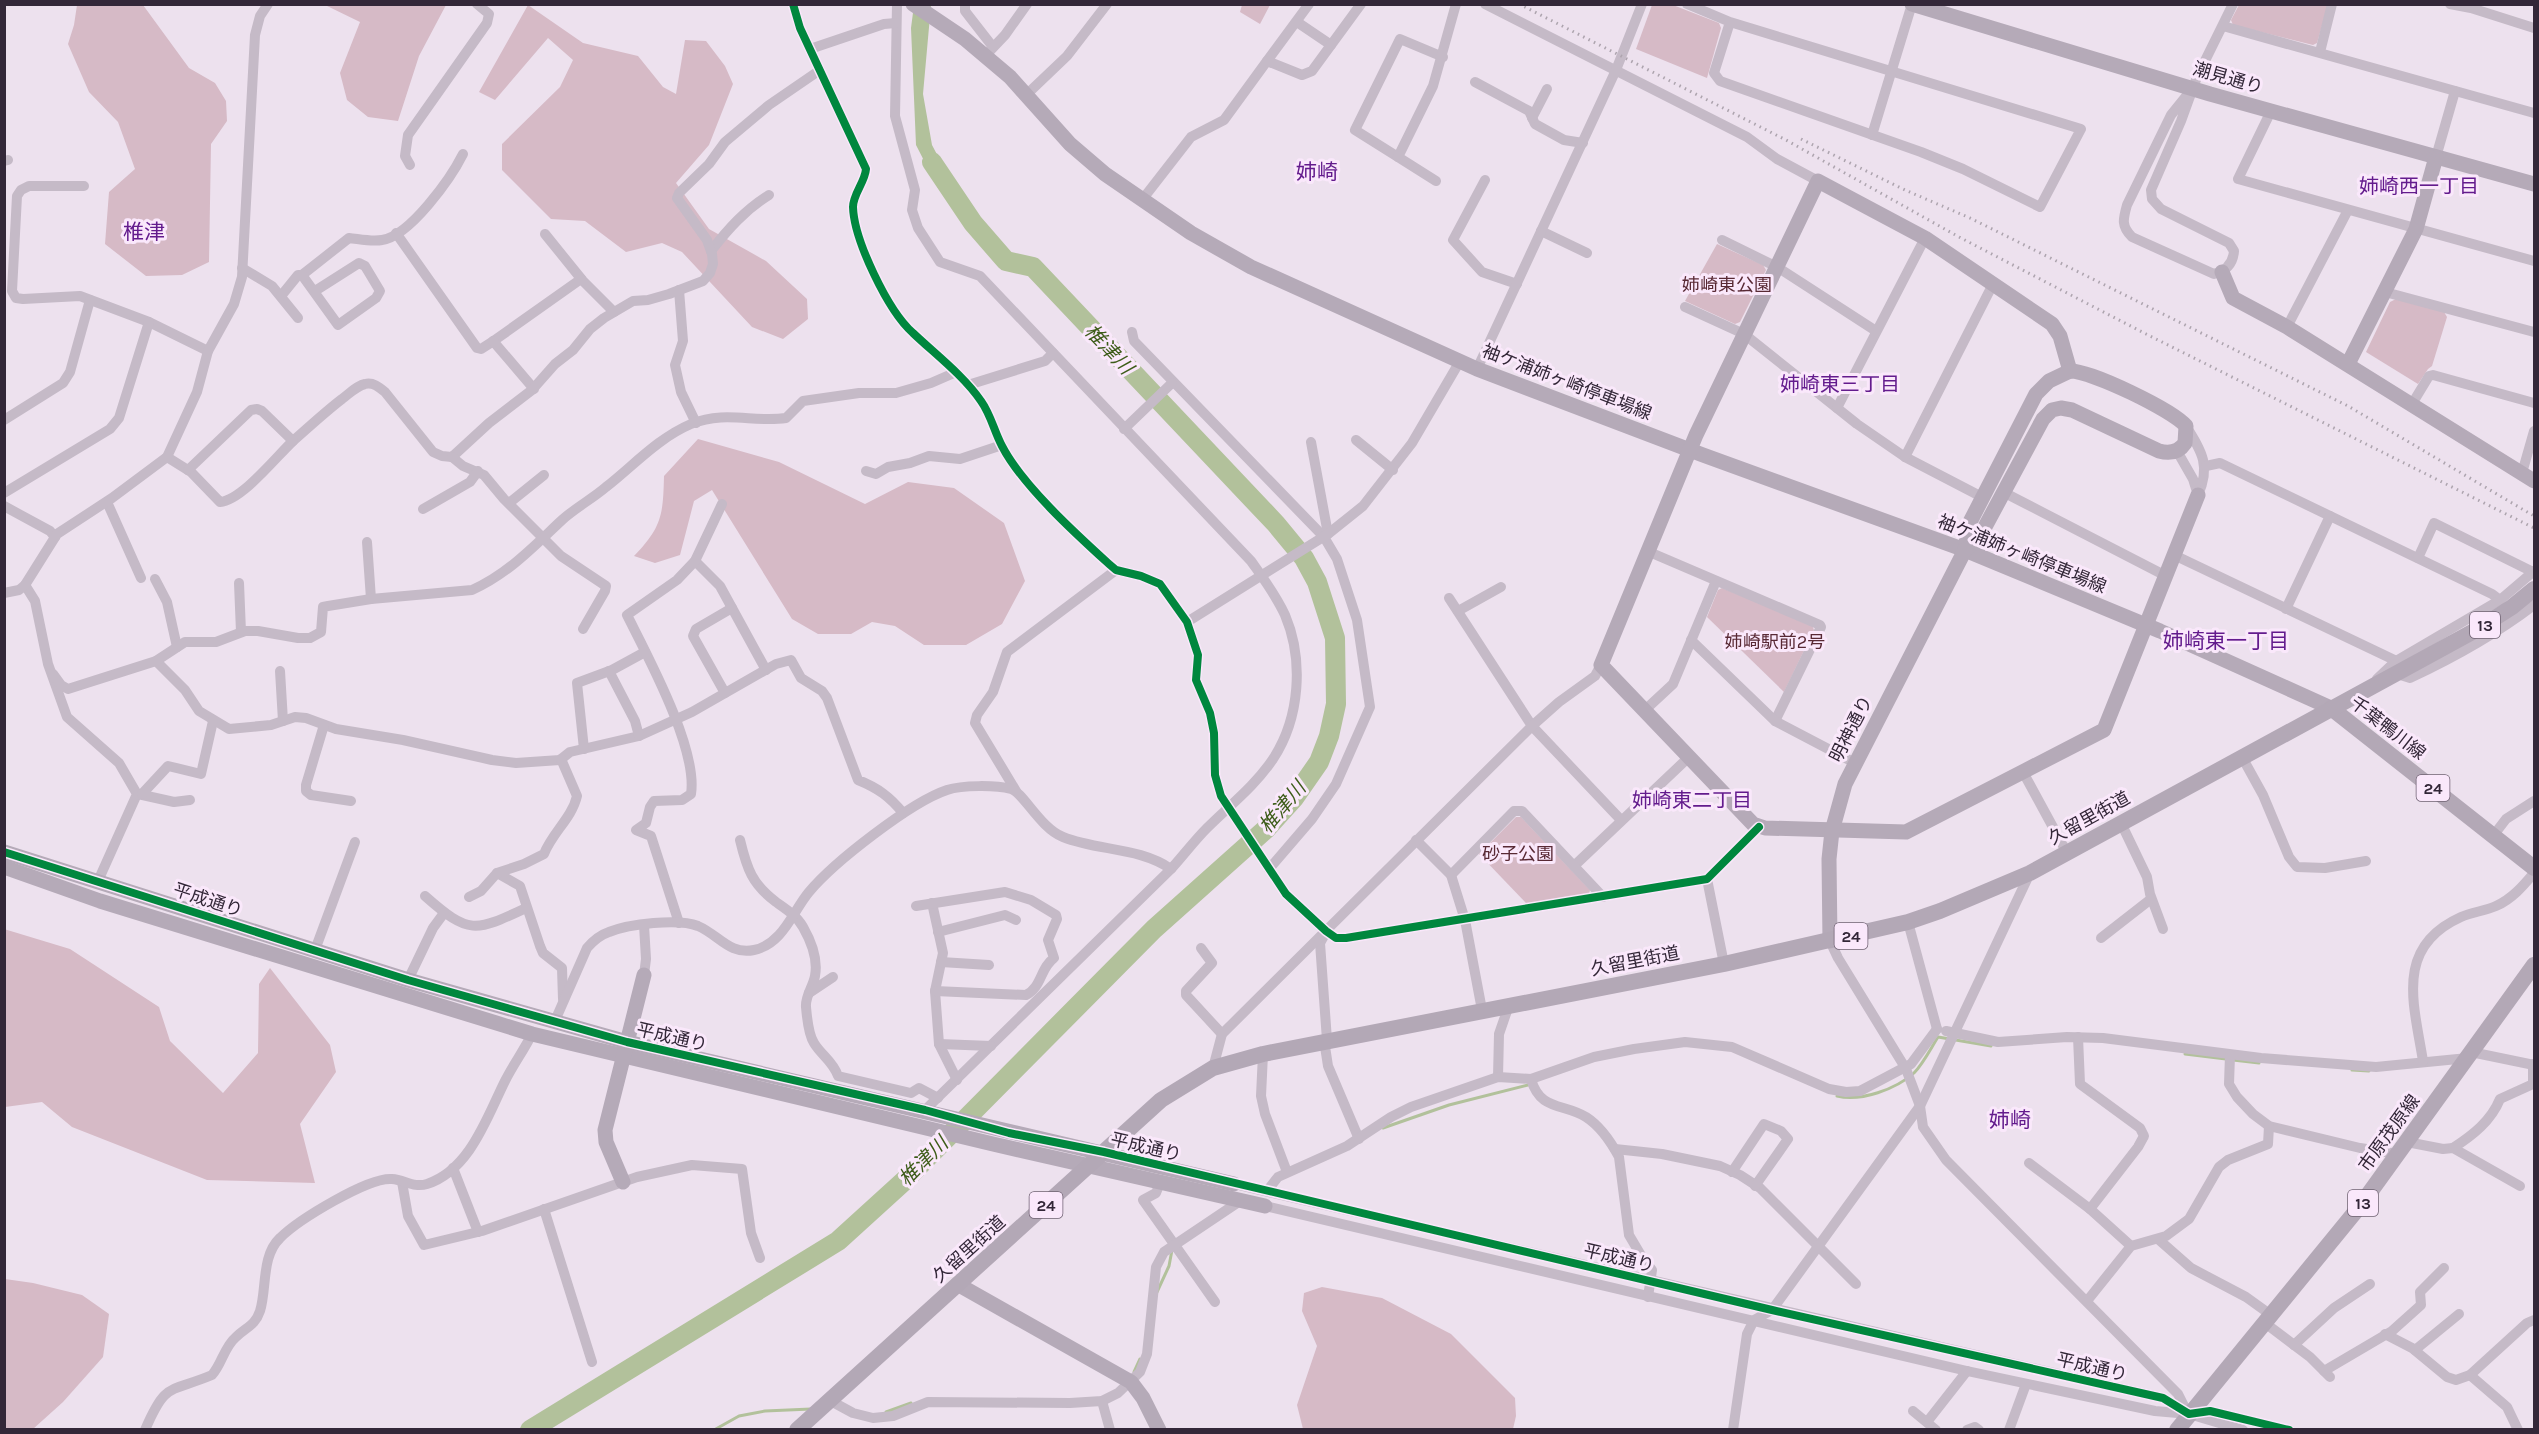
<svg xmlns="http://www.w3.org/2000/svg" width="2539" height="1434" viewBox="0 0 2539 1434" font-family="Karla,'Noto Sans JP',sans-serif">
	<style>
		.green { fill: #d6bac6 }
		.water { fill: #b2c19b }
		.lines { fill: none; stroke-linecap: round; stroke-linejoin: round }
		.stream { stroke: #b2c19b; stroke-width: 3 }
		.river { stroke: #b2c19b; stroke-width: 20 }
		.street { stroke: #c5bac7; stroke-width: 10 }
		.secondary { stroke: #b5aab8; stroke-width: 15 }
		.primary { stroke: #b3a8b6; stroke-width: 16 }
		.rail { stroke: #ada4ae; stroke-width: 3; stroke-dasharray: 1.5 4.5; stroke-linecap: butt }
		.cycleway-casing { stroke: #fae8fb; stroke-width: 11 }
		.cycleway { stroke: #00873e; stroke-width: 8 }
		.labels { text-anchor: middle; stroke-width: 6; stroke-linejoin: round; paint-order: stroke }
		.shield { fill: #fae8fb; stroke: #6f6172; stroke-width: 1.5 }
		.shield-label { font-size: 16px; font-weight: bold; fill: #332738 }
		.street-label { font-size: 18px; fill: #332738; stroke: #fae8fb }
		.park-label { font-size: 18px; fill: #582934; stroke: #fae8fb }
		.neighbourhood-label { font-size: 20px; fill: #631b8d; stroke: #fae8fb }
		.water-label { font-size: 20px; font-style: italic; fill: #3e5d1a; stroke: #fae8fb }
		.quarter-label { font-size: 21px; fill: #631b8d; stroke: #fae8fb }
	</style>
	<rect width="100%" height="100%" fill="#ede1ee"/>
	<g class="green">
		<polygon points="77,5 143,5 189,68 215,83 226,101 227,121 211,144 209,262 182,275 146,276 105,244 109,192 135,169 118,122 89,92 68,44 74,25"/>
		<polygon points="325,5 446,5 419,56 398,121 368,117 347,100 340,73 360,22"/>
		<polygon points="528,5 583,43 638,56 663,87 676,94 685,40 706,41 725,66 733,84 709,145 676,183 709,229 766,261 807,299 808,319 783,339 752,327 682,252 662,243 626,252 585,221 551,219 502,170 502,144 560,87 573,60 548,38 495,100 479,92"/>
		<polygon points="1242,5 1242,4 1270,5 1260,24 1240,12"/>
		<polygon points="1652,5 1673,5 1719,23 1721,28 1707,78 1636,49"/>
		<polygon points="2239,5 2328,5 2317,43 2313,45 2233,25 2231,20"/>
		<polygon points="1717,244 1763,265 1766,270 1740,322 1735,324 1685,301"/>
		<polygon points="2396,299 2444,312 2447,317 2432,366 2428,369 2418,384 2366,352 2390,302"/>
		<path d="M698,439L779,462L865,504L908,482L954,488L1004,523L1025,581L1002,624L966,645H924L895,626L872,622L851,634H818L792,619L712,490L694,501L680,555L655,563L634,556C662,527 663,515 664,476Z"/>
		<polygon points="1722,588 1812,625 1814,630 1784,692 1707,617 1718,590"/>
		<polygon points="1516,817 1521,817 1590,890 1589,894 1527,904 1479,854"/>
		<polygon points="4,929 70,949 159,1007 170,1041 223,1093 258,1053 259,984 270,968 330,1045 336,1072 300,1124 315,1183 207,1180 72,1127 42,1102 5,1107"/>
		<polygon points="5,1279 33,1283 82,1295 109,1314 103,1357 63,1402 33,1429 5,1429"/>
		<polygon points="1322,1287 1382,1298 1451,1334 1515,1398 1516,1416 1513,1429 1303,1429 1297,1405 1317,1346 1302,1311 1304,1293"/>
	</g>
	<polygon class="water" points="914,5 931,5 923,94 932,145 951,181 938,188 916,145 911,28"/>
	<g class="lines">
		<g class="stream">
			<polyline points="2185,1054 2226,1059"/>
			<polyline points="2233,1060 2259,1063"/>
			<polyline points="2352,1070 2369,1071"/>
			<path d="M1837,1096C1861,1102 1896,1089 1914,1073C1923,1064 1931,1048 1938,1037L1991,1046"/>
			<polyline points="1383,1128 1449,1105 1532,1084"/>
			<polyline points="1157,1292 1169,1266 1172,1250"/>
			<polyline points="1134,1372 1140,1359"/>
			<polyline points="886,1412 911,1403"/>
			<polyline points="714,1430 739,1416 765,1411 811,1409"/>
		</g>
		<polyline class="river" points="530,1430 838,1241 904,1181 1154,929 1266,829 1294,798 1319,762 1329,736 1336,704 1335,638 1317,582 1304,558 1276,524 1033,267 1006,261 973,223 932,162"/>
		<g class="street">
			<path d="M793,4L800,28L866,169C865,182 853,194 853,207C854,240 888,311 913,333C935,354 963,375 981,401C991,415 994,431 1002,446C1022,485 1076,534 1109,564L1116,570L1141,576L1160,584L1187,622L1198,655L1196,680L1210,713L1214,733L1215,775L1221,796L1286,894L1326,931L1336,938H1346L1707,879L1759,827"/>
			<path d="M897,4L895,116L915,190L912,210L918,228L940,262L980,276L1251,561C1263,578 1276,595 1285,615C1304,660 1300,718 1273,759C1255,786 1229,806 1207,828C1194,841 1183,856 1171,869L925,1110"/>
			<polyline points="965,4 965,11 993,47"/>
			<polyline points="1485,4 1747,137 1777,159 1818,181"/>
			<polyline points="1687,4 1730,22 2081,129 2040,207 1963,169 1921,152 1720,81 1714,73 1730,22"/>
			<polyline points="2450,4 2471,8 2534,28"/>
			<polyline points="1297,22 1331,45"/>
			<polyline points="2223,26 2534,113"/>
			<polyline points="810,49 884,24 896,23"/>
			<polyline points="2320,52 2332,4"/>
			<polyline points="986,55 1005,35 1027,4"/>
			<polyline points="1267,61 1309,4"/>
			<polyline points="1475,82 1529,111 1535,124 1564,140 1583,143"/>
			<path d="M2192,89L2171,115L2127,205C2123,219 2121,226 2132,237L2214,274C2226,271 2233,264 2234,251L2229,243L2161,209L2152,199L2151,190L2181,121L2197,77L2233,4"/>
			<polyline points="1027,94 1067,56 1107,4"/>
			<polyline points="2271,111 2238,179 2534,261"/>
			<polyline points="1532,118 1547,89"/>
			<polyline points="1872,135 1912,4"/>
			<polyline points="1398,157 1355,130 1400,39 1443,57"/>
			<polyline points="2436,157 2455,91"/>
			<polyline points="4,161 8,160"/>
			<polyline points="410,165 405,156 408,135 487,23 489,14 477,4"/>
			<polyline points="1485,180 1453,240 1482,272 1517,284"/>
			<polyline points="1436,181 1398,157 1433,86 1456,4"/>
			<polyline points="84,186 29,186 21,190 17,196 12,291 16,298 23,299 80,296 149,322 208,351"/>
			<polyline points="1142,200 1191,137 1224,120 1267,61 1302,75 1312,71 1361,4"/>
			<polyline points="1541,231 1587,253"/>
			<polyline points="396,233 477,348 481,349 492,342 581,279"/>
			<polyline points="545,234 583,281 614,312"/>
			<polyline points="1722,240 1777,267 1876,331"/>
			<path d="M711,251C728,229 745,210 769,195"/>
			<polyline points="242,268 272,286 298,318"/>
			<path d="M302,275L349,238C359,239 372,242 382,240C410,236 451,178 463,154"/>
			<polyline points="679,290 683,341 675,365 681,392 696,423"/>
			<polyline points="2385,292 2534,332"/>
			<polyline points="281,296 298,275 302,275 338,325 376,298 380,291 365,266 359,263 315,291"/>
			<polyline points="1685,307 1744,334 1857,424 1905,457 1982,497"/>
			<polyline points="2287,327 2348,210"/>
			<polyline points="1132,332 1134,341 1324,537 1337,559 1357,620 1370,707 1336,784 1312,819 1269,869"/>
			<polyline points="493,341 534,389"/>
			<polyline points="1477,369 1616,70 1642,4"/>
			<polyline points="968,385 1045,361 1053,353"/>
			<polyline points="2412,404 2429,376 2433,375 2534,403"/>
			<polyline points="1837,408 1925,238"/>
			<polyline points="4,420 63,383 70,372 90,300"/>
			<path d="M2186,426C2202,452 2211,466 2198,495"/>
			<polyline points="1124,429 1172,383"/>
			<polyline points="1356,440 1393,470"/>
			<polyline points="1311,442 1328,534"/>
			<polyline points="2177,451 2193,479 2198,495"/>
			<path d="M167,457L191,472L220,502C242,500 276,457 293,441C309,427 325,412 342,399C349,394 356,386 365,384C373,382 379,387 385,392L433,452L442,456L452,457L489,423L532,390L555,364L573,350L590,329L604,318L633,301L648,300L669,294L703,281L710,273L713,264L712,254L707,240L677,198L679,193L709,164L725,142L769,105L820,70"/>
			<polyline points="452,457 463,466 484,475 504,499 561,556 606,586 605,591 583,629"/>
			<polyline points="1905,457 1993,284"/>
			<polyline points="2206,466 2220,463 2492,594 2500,600"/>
			<polyline points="188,470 251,410 257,409 262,411 293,441"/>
			<polyline points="866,471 876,474 888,467 910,463 929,456 960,459 1002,445"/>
			<polyline points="2522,473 2534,431"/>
			<polyline points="2003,492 2166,576"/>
			<polyline points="4,493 110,429 119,418 149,322"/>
			<polyline points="107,502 141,578"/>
			<polyline points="509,503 544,475"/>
			<polyline points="4,506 50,531 55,537"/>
			<polyline points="423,509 470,482 478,471"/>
			<polyline points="367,542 371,599"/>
			<polyline points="1647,551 1820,625 1821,627 1775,721"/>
			<polyline points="2174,555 2407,666"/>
			<polyline points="2418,558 2434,523 2533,572"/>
			<polyline points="695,561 720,586 766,670"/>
			<polyline points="155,579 167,602 177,647"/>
			<polyline points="239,583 241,632"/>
			<polyline points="25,585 35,601 48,664 67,717 119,763 137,794 98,881"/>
			<polyline points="4,593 19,590 25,585 57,534 112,498 167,457 197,392 208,351 234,304 242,277 255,35 260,16 268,4"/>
			<polyline points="1449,598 1532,726 1621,820"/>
			<polyline points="2286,609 2330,516"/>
			<polyline points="1458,611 1501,587"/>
			<polyline points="1187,622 1328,534 1363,506 1412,443 1460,361"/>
			<polyline points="1691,640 1775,721 1855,763"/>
			<path d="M156,661L185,690L199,711L229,729L271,725L295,717L306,718L336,729L403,740L492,760L516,763L560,760L570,752L639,736L692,712L776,664L791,660L801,678L822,691L827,698L858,780C878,788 890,797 903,813"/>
			<polyline points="280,671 283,721"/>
			<polyline points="609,671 635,721 639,736"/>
			<path d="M2394,673L2410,678C2453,658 2496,634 2534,605"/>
			<path d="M53,674L61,685L68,689L156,661L185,642H216L245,631H258L298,638H310L321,632L323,607L328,606L371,599L472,590C508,574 534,546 562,520C575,508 592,499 606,487C633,466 658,438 691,424C726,410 753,423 786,418L803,401L859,393H896L931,383L954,373"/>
			<polyline points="2377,679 2396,661 2500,600 2534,571"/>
			<polyline points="725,693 693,636 696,629 732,608"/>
			<polyline points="1645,710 1673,684 1716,581"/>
			<polyline points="324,725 306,785 306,791 311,795 351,801"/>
			<polyline points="584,749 577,683 612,670 645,652"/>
			<polyline points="2242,757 2263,795 2289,857 2297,867 2325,868 2366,861"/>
			<polyline points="2023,772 2067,853"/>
			<polyline points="1016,791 975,723 977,715 993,692 1007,652 1116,570"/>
			<polyline points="138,794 174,802 190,800"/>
			<polyline points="142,794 168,766 201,774 213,721"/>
			<polyline points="2121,823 2147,877 2150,894 2163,929"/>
			<polyline points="2493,836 2506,819 2534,801"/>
			<path d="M740,840C747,869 752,884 776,902C786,909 797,916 803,927C811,941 818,960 815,976C813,987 805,996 806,1007C807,1017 808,1034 814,1043C821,1055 833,1061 838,1076L911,1093L919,1088L938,1098"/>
			<polyline points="1416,840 1451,875 1465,920 1482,1010"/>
			<polyline points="1574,866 1689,757"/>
			<polyline points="497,873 520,886 540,946 543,953 562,968 563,999"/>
			<polyline points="1451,875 1514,811 1522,811 1603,897"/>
			<polyline points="1707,879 1724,964"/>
			<path d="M425,896C469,935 475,932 526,908"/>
			<path d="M469,897L481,891L497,873L524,864L544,854C552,833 572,818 577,796L561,759"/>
			<polyline points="932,903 943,953 935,991 939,1044 957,1080"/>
			<path d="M916,906L1005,892L1031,900L1056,915L1057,919L1048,940L1054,958C1040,968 1042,987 1026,995L935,991"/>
			<polyline points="1908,922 1937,1029"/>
			<path d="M679,923L651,836L636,830L646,823L650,807L654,801L682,800L691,794C698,749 648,657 627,615L677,580L695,561L722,504"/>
			<polyline points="938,932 1005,915 1016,920"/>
			<polyline points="1325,934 1320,943 1327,1040"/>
			<polyline points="2101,938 2151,899"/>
			<polyline points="1830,941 1838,958 1906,1069 1920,1106 1923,1127 1946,1160 2178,1394 2187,1412"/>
			<polyline points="1201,948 1212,963 1186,991 1186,995 1222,1034"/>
			<polyline points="315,950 355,842"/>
			<polyline points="941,962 989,965"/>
			<polyline points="644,975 646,959 644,925"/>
			<polyline points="408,980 433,928 444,913"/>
			<polyline points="809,993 833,977"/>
			<path d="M554,1023L587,948C593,941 600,935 609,932C629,924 678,918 698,926C719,935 729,955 754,950C783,944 793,911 809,892C834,862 911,802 947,790C962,785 996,785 1011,789C1023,792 1040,828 1063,837C1098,851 1139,847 1171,869"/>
			<polyline points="1946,1031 1998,1042 2067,1037 2103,1038 2261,1058 2376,1067 2468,1058"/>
			<polyline points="2078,1037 2080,1084 2140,1128 2144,1136 2138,1147 2090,1209"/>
			<polyline points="1324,1040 1328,1066 1359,1139"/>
			<polyline points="939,1044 991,1046"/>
			<polyline points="2471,1052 2534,1065"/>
			<polyline points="1263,1054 1261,1096 1265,1114 1287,1172"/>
			<polyline points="2230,1055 2229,1084 2237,1097 2253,1114 2269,1126 2360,1148 2398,1154"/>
			<path d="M2423,1061C2414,1004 2394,947 2461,917C2472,912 2485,911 2496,906C2512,899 2523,886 2534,873"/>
			<polyline points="1213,1068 1222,1034 1532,726 1559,702 1595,676 1601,665"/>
			<polyline points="1498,1077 1499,1034 1509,1005"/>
			<path d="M1531,1079C1540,1111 1563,1103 1586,1117C1600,1126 1611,1142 1619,1157L1629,1235L1642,1257L1652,1270L1648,1297"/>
			<polyline points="2407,1142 2443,1149 2453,1148 2520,1186"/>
			<path d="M2453,1148C2473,1135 2491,1121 2500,1099L2533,1084V1064"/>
			<polyline points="1615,1149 1662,1154 1720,1166 1740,1175 1760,1188 1856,1284"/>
			<polyline points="2029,1163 2090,1209 2131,1246"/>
			<polyline points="453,1168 478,1232"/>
			<polyline points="1732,1172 1764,1124 1781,1131 1788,1139 1755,1186"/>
			<polyline points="402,1182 408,1216 424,1245 482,1231 637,1177 692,1165 742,1169 751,1233 760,1258"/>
			<polyline points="1160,1183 1156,1193 1143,1200 1215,1302"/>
			<polyline points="1234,1184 2163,1398 2189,1414 2210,1411 2289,1430"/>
			<polyline points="1267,1191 1278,1177 1347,1146 1391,1117 1411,1107 1498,1077 1531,1079 1594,1057 1634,1049 1685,1042 1732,1047 1829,1089 1846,1092 1860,1091 1911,1064 1937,1029"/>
			<polyline points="1265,1206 1967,1371 2155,1411 2189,1414 2243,1430"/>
			<polyline points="544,1209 592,1362"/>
			<polyline points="2158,1239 2191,1268 2246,1297 2271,1315"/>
			<polyline points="2087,1301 2131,1246 2166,1236 2189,1219 2219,1167 2228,1160 2268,1144 2269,1126"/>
			<polyline points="2265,1323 2310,1357 2330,1377"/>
			<polyline points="2385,1334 2412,1348 2447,1377 2456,1380 2470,1375 2527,1323 2534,1320"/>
			<polyline points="2294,1345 2334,1308 2370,1284"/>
			<polyline points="2415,1350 2459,1314"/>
			<polyline points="2324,1371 2392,1331 2421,1305 2420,1292 2444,1268"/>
			<polyline points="2470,1375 2507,1407 2518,1430"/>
			<polyline points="829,1400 853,1413 873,1418 893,1416 928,1402 1070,1403 1102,1401 1118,1393 1140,1372 1147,1354 1156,1267 1164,1252 1240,1201"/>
			<polyline points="1102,1401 1110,1430"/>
			<polyline points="1913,1411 1936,1430"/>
			<polyline points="1927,1422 1967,1371"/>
			<path d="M145,1430C166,1381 169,1393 212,1375C222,1364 224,1347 236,1337C246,1327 255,1326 260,1311C267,1289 261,1256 280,1238C298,1220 368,1177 392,1179C405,1180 414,1188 427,1184C470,1170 487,1117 505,1081C513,1065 524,1050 532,1034"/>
			<polyline points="1733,1430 1747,1334 1754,1320 1772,1310 1920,1106 2030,873"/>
			<polyline points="1967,1430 1975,1427 1979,1430"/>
			<polyline points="2009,1430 2026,1384"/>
		</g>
		<g class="secondary">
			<polyline points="913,4 965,39 1010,77 1070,144 1105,174 1191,233 1251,267 1477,369 1703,455 1965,550 2160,631 2331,708"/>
			<polyline points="1912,4 2210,94 2534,184"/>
			<polyline points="2222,272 2233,298 2287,327 2534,481"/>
			<polyline points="2348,364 2416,229 2436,157"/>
			<polyline points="2070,371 2060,336 2052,324 1925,238 1818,181 1696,435 1601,665 1753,824 1765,828 1906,832 2104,730 2198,495"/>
			<path d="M2070,371C2092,371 2172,410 2186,426L2185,443C2179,452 2170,454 2159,451L2072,410L2061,408L2052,410L2043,419L1979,538L1965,550L1969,524L2036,394L2049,381Z"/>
			<polyline points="4,852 408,980 627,1042 1234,1184"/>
			<polyline points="4,867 100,901 532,1034 993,1144 1265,1206"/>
			<polyline points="1830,941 1829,859 1832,831 1845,784 1965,550"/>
			<polyline points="623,1182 606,1142 605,1130 644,975"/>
			<polyline points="959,1285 1131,1382 1143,1398 1159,1430"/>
		</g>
		<g class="primary">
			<polyline points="2331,708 2534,868"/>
			<polyline points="797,1430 1161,1100 1213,1068 1263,1054 1724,964 1908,922 1940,911 2030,873 2476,630 2512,607 2534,589"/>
			<polyline points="2177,1430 2360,1206 2534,965"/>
		</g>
		<g class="rail">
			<polyline points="1519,4 1786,140 1959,237 2146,334 2534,528"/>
			<polyline points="1801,139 1905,190 1970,218 2348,406 2534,516"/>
		</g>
		<defs>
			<g id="cycleway">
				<path d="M793,4L800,28L866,169C865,182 853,194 853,207C854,240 888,311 913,333C935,354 963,375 981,401C991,415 994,431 1002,446C1022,485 1076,534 1109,564L1116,570L1141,576L1160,584L1187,622L1198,655L1196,680L1210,713L1214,733L1215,775L1221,796L1286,894L1326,931L1336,938H1346L1707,879L1759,827"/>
				<polyline points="4,852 408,980 627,1042 925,1110 1009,1133 1104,1152 1772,1310 2163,1398 2189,1414 2210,1411 2289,1430"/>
			</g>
		</defs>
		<use href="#cycleway" class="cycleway-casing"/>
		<use href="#cycleway" class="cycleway"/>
	</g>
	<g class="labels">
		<g class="shield">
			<rect x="2470" y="612" width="30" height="26" rx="4.5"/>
			<rect x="2416.5" y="775" width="33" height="26" rx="4.5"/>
			<rect x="1834.5" y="923" width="33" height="26" rx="4.5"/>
			<rect x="2348" y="1190" width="30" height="26" rx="4.5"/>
			<rect x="1029.5" y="1192" width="33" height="26" rx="4.5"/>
		</g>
		<g class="shield-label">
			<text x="2485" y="631">13</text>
			<text x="2433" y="794">24</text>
			<text x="1851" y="942">24</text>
			<text x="2363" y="1209">13</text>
			<text x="1046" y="1211">24</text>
		</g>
		<g class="street-label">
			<text transform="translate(2228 78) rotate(16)" y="6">潮見通り</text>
			<text transform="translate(1567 382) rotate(21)" y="6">袖ケ浦姉ヶ崎停車場線</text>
			<text transform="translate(2022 554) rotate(22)" y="6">袖ケ浦姉ヶ崎停車場線</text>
			<text transform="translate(2388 728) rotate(38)" y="6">千葉鴨川線</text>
			<text transform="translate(1851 729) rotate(-63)" y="6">明神通り</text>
			<text transform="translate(2089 818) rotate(-29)" y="6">久留里街道</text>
			<text transform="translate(208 900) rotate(18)" y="6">平成通り</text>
			<text transform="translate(1635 961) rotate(-11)" y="6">久留里街道</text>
			<text transform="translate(672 1037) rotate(13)" y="6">平成通り</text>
			<text transform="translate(2389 1133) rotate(-54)" y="6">市原茂原線</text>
			<text transform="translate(1146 1147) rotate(13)" y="6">平成通り</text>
			<text transform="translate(969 1249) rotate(-42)" y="6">久留里街道</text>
			<text transform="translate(1619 1258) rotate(13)" y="6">平成通り</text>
			<text transform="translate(2092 1367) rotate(13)" y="6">平成通り</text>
		</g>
		<g class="park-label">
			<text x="1727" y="291">姉崎東公園</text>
			<text x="1775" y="648">姉崎駅前2号</text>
			<text x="1518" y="860">砂子公園</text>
		</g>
		<g class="neighbourhood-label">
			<text x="2419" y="193">姉崎西一丁目</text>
			<text x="1840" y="391">姉崎東三丁目</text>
			<text x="1692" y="807">姉崎東二丁目</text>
		</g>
		<g class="water-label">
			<text transform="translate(1109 349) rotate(47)" y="7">椎津川</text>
			<text transform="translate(1282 807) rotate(-50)" y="7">椎津川</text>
			<text transform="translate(923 1161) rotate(-45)" y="7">椎津川</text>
		</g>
		<g class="quarter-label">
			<text x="1317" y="179">姉崎</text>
			<text x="144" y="239">椎津</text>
			<text x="2226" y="648">姉崎東一丁目</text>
			<text x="2010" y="1127">姉崎</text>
		</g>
	</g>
	<rect width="2539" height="1434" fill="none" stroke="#332738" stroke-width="12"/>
</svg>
